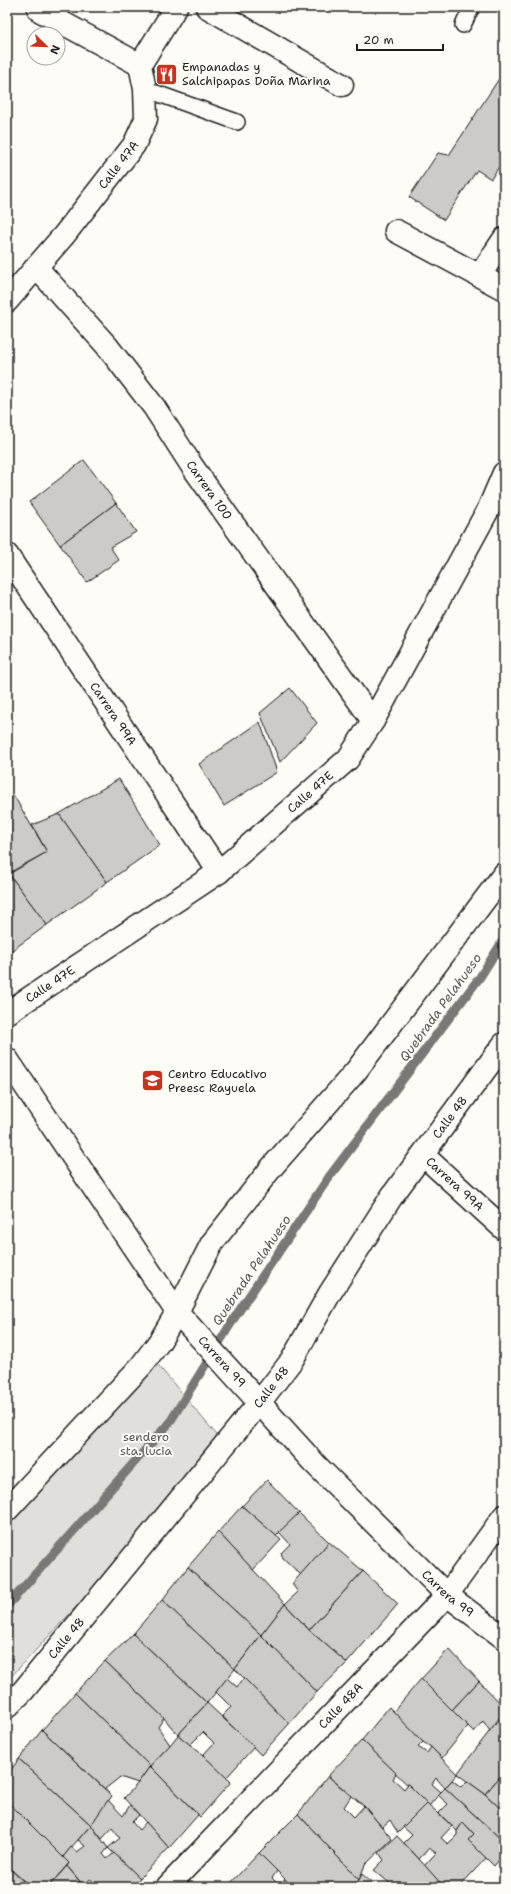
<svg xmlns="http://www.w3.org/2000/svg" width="511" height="1894" viewBox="0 0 511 1894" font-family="'Shantell Sans',sans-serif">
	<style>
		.green { fill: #e0dfdb; stroke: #7e7e7c }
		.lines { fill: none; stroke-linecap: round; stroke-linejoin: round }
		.stream { stroke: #797876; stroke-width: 9 }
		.building { fill: #cccbc8; stroke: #1c1c1c }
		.lane-casing { stroke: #1c1c1c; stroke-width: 18 }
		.street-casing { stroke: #1c1c1c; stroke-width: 25 }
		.secondary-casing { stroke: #1c1c1c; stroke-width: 25 }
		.lane { stroke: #fdfcf7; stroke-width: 15 }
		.street { stroke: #fdfcf7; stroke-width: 22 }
		.secondary { stroke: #fdfcf7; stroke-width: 22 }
		.labels { text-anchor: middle; stroke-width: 4; stroke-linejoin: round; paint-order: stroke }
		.poi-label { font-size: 12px; fill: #1c1c1c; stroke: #fdfcf7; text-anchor: start }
		.street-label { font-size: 12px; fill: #1c1c1c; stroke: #fdfcf7 }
		.park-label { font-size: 12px; fill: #575655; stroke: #fdfcf7 }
		.water-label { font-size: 13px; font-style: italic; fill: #5a5a58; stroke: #fdfcf7 }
	</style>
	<rect width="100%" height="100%" fill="#fdfcf7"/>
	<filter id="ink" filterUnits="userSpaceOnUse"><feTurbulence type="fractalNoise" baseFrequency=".025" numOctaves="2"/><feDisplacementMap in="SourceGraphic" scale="8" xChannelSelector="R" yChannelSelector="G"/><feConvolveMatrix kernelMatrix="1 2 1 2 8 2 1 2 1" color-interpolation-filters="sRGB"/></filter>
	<g filter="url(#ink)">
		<polygon class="green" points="147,1352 226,1446 7,1681 7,1508"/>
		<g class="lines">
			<polyline class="stream" points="7,1606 170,1422 235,1317 329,1177 480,977 504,939"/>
		</g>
		<g class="building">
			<polygon points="504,71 504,159 491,179 477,170 444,220 409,197 438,153 449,155"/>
			<polygon points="84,460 116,503 60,545 29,502"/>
			<polygon points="116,503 136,532 110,547 119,560 87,582 60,545"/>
			<polygon points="290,688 317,723 280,762 260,713"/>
			<polygon points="260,722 277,772 224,806 199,764"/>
			<polygon points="119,779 160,845 107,882 59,814"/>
			<polygon points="14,796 47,852 7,874 7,801"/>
			<polygon points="59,814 107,882 47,925 9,874 47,852 32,825"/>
			<polygon points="9,874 47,925 7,954 7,875"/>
			<polygon points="267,1480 299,1513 276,1536 242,1506"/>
			<polygon points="242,1506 281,1540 253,1570 218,1532"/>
			<polygon points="299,1513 329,1542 301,1575 283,1558 281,1553 290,1544 279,1532"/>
			<polygon points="218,1532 285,1604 261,1635 188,1567"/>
			<polygon points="329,1542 363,1571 309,1630 285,1604 298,1592 292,1584"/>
			<polygon points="188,1567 261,1635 235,1669 162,1600"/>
			<polygon points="363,1571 398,1604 347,1663 309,1630"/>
			<polygon points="162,1600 235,1669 207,1703 133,1634"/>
			<polygon points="285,1604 309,1630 347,1663 317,1692 261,1635"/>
			<polygon points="133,1634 207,1703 178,1735 164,1718 105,1661"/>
			<polygon points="261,1635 317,1692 289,1724 235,1669"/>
			<polygon points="449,1649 479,1681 452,1710 421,1679"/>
			<polygon points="105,1661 164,1718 158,1727 170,1745 150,1766 75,1693"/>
			<polygon points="227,1678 237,1687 244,1678 289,1724 261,1755 222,1716 231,1707 216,1692"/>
			<polygon points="421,1679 468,1726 442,1758 431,1747 423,1742 393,1712"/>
			<polygon points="479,1681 504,1707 504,1712 490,1731 483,1721 474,1732 452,1710"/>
			<polygon points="75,1693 150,1766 138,1783 120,1777 105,1789 42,1730"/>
			<polygon points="207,1703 254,1747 226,1778 203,1755 214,1743 203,1732 190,1745 178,1735"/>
			<polygon points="389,1707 423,1742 418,1747 427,1753 431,1747 457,1774 445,1788 436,1778 432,1784 441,1792 429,1806 362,1740"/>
			<polygon points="504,1712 504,1772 485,1794 457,1774"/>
			<polygon points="42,1730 112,1796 91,1825 19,1759"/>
			<polygon points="178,1735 203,1755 231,1782 200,1817 150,1766 170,1745"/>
			<polygon points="362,1740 396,1773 393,1779 404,1789 408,1784 427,1803 398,1833 390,1820 382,1827 364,1806 328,1776"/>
			<polygon points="19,1759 91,1825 63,1857 7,1801 7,1775"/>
			<polygon points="150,1766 198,1815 169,1848 124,1798 138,1783"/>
			<polygon points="504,1772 504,1812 485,1794"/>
			<polygon points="328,1776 351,1796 344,1807 354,1817 364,1806 392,1839 365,1865 359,1880 298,1814"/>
			<polygon points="452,1780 461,1787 467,1781 485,1794 504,1812 504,1842 445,1788"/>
			<polygon points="445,1788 504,1842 504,1854 494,1866 468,1840 474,1834 463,1822 457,1831 439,1813 448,1804 438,1795"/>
			<polygon points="108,1800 123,1816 130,1805 139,1815 132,1822 139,1830 146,1822 169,1848 140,1878 108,1848 120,1838 112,1828 102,1839 91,1825"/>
			<polygon points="7,1801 69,1863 48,1887 31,1887 7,1866"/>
			<polygon points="427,1803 452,1826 441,1838 448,1844 457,1835 457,1831 463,1822 474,1834 468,1840 486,1858 459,1887 444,1887 424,1866 436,1853 429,1848 419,1859 404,1843 412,1835 403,1827"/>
			<polygon points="298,1814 359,1880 353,1887 293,1887 259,1853"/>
			<polygon points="91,1825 108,1848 103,1854 107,1859 114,1853 140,1878 132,1887 96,1887 98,1885 90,1879 84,1886 67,1866 69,1863 63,1857 71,1847 77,1852 85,1846 78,1840"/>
			<polygon points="397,1836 419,1859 444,1887 394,1887 374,1870 384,1860 379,1853"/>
			<polygon points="259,1853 277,1871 272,1878 280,1886 285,1879 293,1887 227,1887"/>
			<polygon points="7,1866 26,1884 24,1887 7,1887"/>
			<polygon points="67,1866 84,1887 48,1887"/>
			<polygon points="362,1874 377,1887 353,1887 359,1880"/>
		</g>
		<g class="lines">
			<defs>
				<g id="lane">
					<polyline points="463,25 472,7"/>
					<polyline points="145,89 237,122"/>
				</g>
				<g id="street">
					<polyline points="207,7 342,85"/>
					<polyline points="39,10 140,65"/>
					<polyline points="396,231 504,289"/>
					<path id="s1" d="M36,267L107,346L154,407L192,466L373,721"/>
					<polyline points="480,275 504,239"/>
					<path id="s2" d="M7,301L65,234L134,145L146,119L145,89L140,65L176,7"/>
					<path id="s3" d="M7,555L219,872"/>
					<path id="s4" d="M504,874L356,1071L272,1167L212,1243L177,1312L315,1464L447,1595L504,1638"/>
					<path id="s5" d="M7,1013L219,872L348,759L373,721L489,508L504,473"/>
					<path id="s6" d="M423,1155L504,1229"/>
					<path id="s7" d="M7,1707L23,1691L259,1403L292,1360L330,1293L392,1196L504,1044"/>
					<path id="s8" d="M167,1887L447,1595L504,1516"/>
				</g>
				<polyline id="secondary" points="7,1059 177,1312 160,1341 141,1366 7,1510"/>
			</defs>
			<use href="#lane" class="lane-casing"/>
			<use href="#street" class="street-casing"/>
			<use href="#secondary" class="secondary-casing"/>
			<use href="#lane" class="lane"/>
			<use href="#street" class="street"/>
			<use href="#secondary" class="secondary"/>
		</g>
	</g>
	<defs>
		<symbol id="restaurant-square" viewBox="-11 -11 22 22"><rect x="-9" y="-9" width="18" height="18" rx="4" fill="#c8321e" stroke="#fdfcf7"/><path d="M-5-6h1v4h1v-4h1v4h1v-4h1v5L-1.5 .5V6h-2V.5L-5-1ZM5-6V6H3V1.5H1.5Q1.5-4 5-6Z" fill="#fff"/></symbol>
		<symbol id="school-square" viewBox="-11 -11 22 22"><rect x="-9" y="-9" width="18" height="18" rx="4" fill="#c8321e" stroke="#fdfcf7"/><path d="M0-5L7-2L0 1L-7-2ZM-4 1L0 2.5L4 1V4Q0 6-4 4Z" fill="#fff"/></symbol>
	</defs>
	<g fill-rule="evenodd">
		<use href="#restaurant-square" x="154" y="62" width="25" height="25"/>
		<use href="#school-square" x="140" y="1068" width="25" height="25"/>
	</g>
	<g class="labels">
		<g class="poi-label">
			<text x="182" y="71">Empanadas y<tspan x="182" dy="14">Salchipapas Doña Marina</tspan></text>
			<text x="168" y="1078">Centro Educativo<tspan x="168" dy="14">Preesc Rayuela</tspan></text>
		</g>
		<g class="street-label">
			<text dy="4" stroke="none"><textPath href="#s2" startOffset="176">Calle 47A</textPath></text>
			<text dy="4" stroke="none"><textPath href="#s1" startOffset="283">Carrera 100</textPath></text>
			<text dy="4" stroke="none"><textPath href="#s3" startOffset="191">Carrera 99A</textPath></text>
			<text dy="4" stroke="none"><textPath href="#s5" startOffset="376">Calle 47E</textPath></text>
			<text dy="4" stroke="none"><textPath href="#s5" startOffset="52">Calle 47E</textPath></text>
			<text dy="4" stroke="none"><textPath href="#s7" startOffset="739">Calle 48</textPath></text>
			<text dy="4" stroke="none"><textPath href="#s6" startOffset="43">Carrera 99A</textPath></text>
			<text dy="4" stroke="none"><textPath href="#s4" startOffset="615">Carrera 99</textPath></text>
			<text dy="4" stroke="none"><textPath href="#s7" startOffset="415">Calle 48</textPath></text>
			<text dy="4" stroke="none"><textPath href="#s4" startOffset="939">Carrera 99</textPath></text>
			<text dy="4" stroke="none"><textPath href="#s7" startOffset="91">Calle 48</textPath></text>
			<text dy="4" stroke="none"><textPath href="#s8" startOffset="251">Calle 48A</textPath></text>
		</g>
		<g class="park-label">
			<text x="146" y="1441">sendero<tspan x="146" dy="14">sta. lucia</tspan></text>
		</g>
		<g class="water-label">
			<text transform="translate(440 1007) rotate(-54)" y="5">Quebrada Pelahueso</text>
			<text transform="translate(251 1270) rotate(-56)" y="5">Quebrada Pelahueso</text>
		</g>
	</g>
	<rect width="511" height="1894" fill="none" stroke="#fdfcf7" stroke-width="24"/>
	<rect x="12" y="12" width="487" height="1870" fill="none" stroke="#1c1c1c" stroke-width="1.5" filter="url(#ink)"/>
	<g transform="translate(46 46) rotate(113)"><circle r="19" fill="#fdfcf7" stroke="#a3a29f"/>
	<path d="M0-3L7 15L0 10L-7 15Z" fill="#c8321e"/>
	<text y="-6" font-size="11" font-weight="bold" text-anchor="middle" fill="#1c1c1c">N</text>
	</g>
	<path d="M357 44v6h86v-6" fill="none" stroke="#1c1c1c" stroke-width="2"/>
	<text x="363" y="44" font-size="12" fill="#1c1c1c" stroke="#fdfcf7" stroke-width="3" paint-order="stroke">20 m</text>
</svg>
